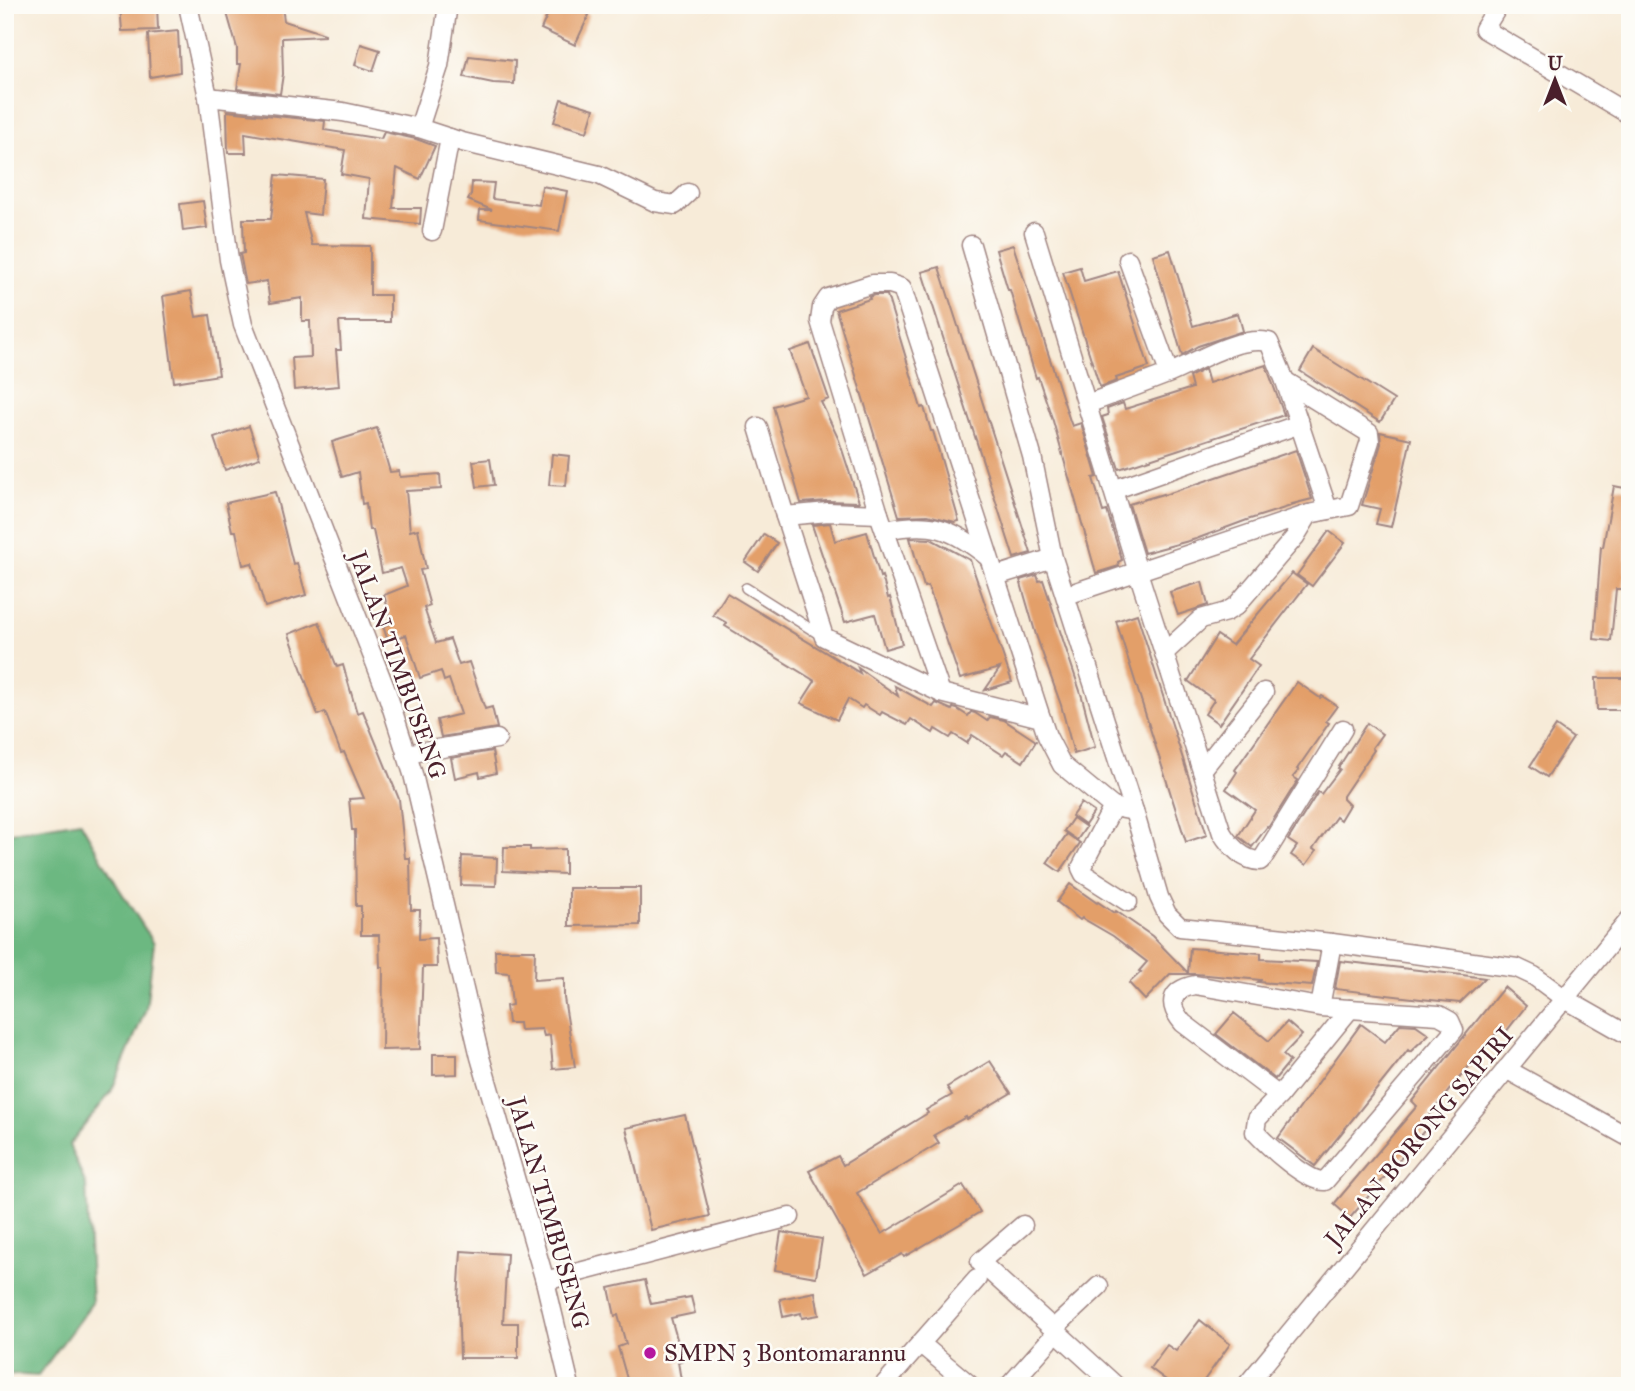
<svg xmlns="http://www.w3.org/2000/svg" width="1635" height="1391" viewBox="0 0 1635 1391" font-family="'IM FELL Great Primer',serif">
	<style>
		.forest { fill: #6cb881; stroke: #5b6c56; stroke-width: 2 }
		.building { fill: #e39f69 }
		.lines { fill: none; stroke-linecap: round; stroke-linejoin: round }
		.service-casing { stroke: #a08582; stroke-width: 12 }
		.minor-casing { stroke: #a08582; stroke-width: 21 }
		.service { stroke: #fff; stroke-width: 9 }
		.minor { stroke: #fff; stroke-width: 18 }
		.poi-dot { fill: #b5179e; stroke: #fdfcf7; stroke-width: 2.5 }
		.labels { text-anchor: middle; stroke-width: 5; stroke-linejoin: round; paint-order: stroke }
		.street-label { font-size: 24px; fill: #4a1f2b; stroke: #fdfcf7 }
		.poi-label { font-size: 24px; fill: #4a1f2b; stroke: #fdfcf7; text-anchor: start }
	</style>
	<rect width="100%" height="100%" fill="#fdfcf7"/>
	<filter id="ink" filterUnits="userSpaceOnUse"><feTurbulence type="fractalNoise" baseFrequency=".0143" numOctaves="2"/><feDisplacementMap in="SourceGraphic" scale="14" xChannelSelector="R" yChannelSelector="G"/><feConvolveMatrix kernelMatrix="1 2 1 2 8 2 1 2 1" color-interpolation-filters="sRGB"/></filter>
	<filter id="wash" filterUnits="userSpaceOnUse"><feTurbulence type="fractalNoise" baseFrequency=".00686" numOctaves="4" result="noise"/><feDisplacementMap in="SourceGraphic" scale="28" xChannelSelector="R" yChannelSelector="G"/><feGaussianBlur stdDeviation="1.57" result="paint"/><feColorMatrix in="noise" values="0 0 0 0 0 0 0 0 0 0 0 0 0 0 0 0 0 1.4 0 .05"/><feComposite in="paint" operator="in"/></filter>
	<g filter="url(#wash)">
		<rect width="100%" height="100%" fill="#f7ebd8"/>
		<polygon class="forest" points="80,821 118,887 154,943 146,1009 111,1092 69,1145 86,1185 92,1303 38,1376 5,1374 5,833"/>
		<g id="blocks">
			<g class="building">
				<polygon points="120,5 157,5 158,30 122,31"/>
				<polygon points="275,5 282,5 284,21 325,34 325,36 282,38 283,74 280,94 237,89 241,64 237,64 237,48 227,13"/>
				<polygon points="552,5 590,5 586,13 589,15 575,45 541,29"/>
				<polygon points="178,31 180,72 150,77 148,34"/>
				<polygon points="361,44 380,50 373,71 355,65"/>
				<polygon points="469,56 515,61 514,84 493,83 464,77"/>
				<polygon points="561,99 594,109 587,132 554,122"/>
				<polygon points="227,111 325,121 324,130 381,139 384,132 416,139 435,146 420,179 397,168 393,208 421,208 420,224 366,219 369,179 341,174 345,150 245,133 246,153 228,153"/>
				<polygon points="276,175 323,179 320,215 304,213 312,245 370,246 370,295 390,295 390,322 339,322 341,350 336,350 339,386 294,390 292,358 311,357 310,321 302,321 302,298 270,303 267,281 246,284 240,254 244,253 243,219 271,219"/>
				<polygon points="472,182 494,183 492,199 539,205 542,186 567,191 559,231 479,220 480,210 492,210 468,200 471,195"/>
				<polygon points="203,201 207,228 183,231 180,204"/>
				<polygon points="1013,245 1070,421 1072,426 1081,423 1097,477 1093,478 1103,512 1107,511 1122,560 1118,562 1119,566 1096,573 1053,421 1038,377 1036,378 1010,290 1008,290 996,250"/>
				<polygon points="1170,250 1193,326 1238,313 1243,331 1198,346 1182,355 1153,255"/>
				<polygon points="939,267 1031,553 1014,558 922,272"/>
				<polygon points="1080,267 1084,281 1118,271 1149,367 1116,378 1117,381 1100,387 1063,272"/>
				<polygon points="191,291 196,317 210,315 219,375 174,382 163,296"/>
				<polygon points="874,295 887,295 921,408 924,407 931,431 933,431 959,521 955,522 928,515 899,516 836,310 870,299 869,297"/>
				<polygon points="810,344 829,399 821,402 839,440 859,502 827,501 801,503 773,406 806,396 790,351"/>
				<polygon points="1313,349 1394,400 1380,422 1300,371"/>
				<polygon points="1266,365 1284,415 1119,469 1102,417 1108,415 1107,409 1123,403 1125,409 1192,388 1189,377 1205,369 1209,383"/>
				<polygon points="249,426 260,458 225,470 214,438"/>
				<polygon points="377,428 390,472 399,471 400,477 440,474 441,489 406,491 410,531 418,529 426,569 420,570 430,606 424,608 436,643 450,639 459,665 469,662 485,709 492,707 497,728 441,737 437,720 461,714 449,679 444,681 441,671 420,678 406,635 388,641 383,626 392,623 384,595 407,586 401,568 382,573 373,530 369,530 366,503 362,504 358,472 342,477 332,442"/>
				<polygon points="1380,432 1411,439 1391,527 1376,524 1380,509 1362,505 1381,444"/>
				<polygon points="1296,450 1312,499 1292,504 1294,505 1247,520 1196,539 1144,553 1129,504 1163,494 1164,495"/>
				<polygon points="552,454 569,456 566,486 549,485"/>
				<polygon points="490,459 494,485 477,487 473,461"/>
				<polygon points="1614,486 1630,489 1630,537 1627,536 1624,589 1616,589 1611,641 1594,639 1601,547 1603,547"/>
				<polygon points="275,492 293,564 297,563 306,595 265,607 252,563 243,565 236,531 232,531 226,503"/>
				<polygon points="830,523 835,541 867,532 880,577 882,576 888,598 890,597 902,644 885,649 875,614 845,622 812,525"/>
				<polygon points="1329,531 1345,543 1312,586 1297,575"/>
				<polygon points="764,534 777,543 758,571 745,562"/>
				<polygon points="910,538 931,539 970,560 1012,682 985,690 1000,668 960,679 928,586 924,587"/>
				<polygon points="1292,573 1307,584 1249,659 1259,666 1219,724 1205,714 1214,700 1188,681 1217,635 1232,645"/>
				<polygon points="1037,575 1039,581 1043,580 1082,697 1095,747 1074,754 1061,705 1036,635 1020,580"/>
				<polygon points="1202,582 1208,605 1178,615 1170,592"/>
				<polygon points="727,593 860,673 858,668 898,696 895,686 933,707 936,703 952,710 953,708 957,709 968,716 971,712 975,713 987,721 990,717 1004,720 1036,741 1023,762 1006,751 1003,755 972,735 967,743 953,734 950,738 935,729 933,733 911,719 907,725 882,712 880,715 864,705 862,708 848,699 837,720 801,703 815,681 725,626 727,623 713,615"/>
				<polygon points="1137,614 1207,835 1186,842 1116,621"/>
				<polygon points="319,622 337,667 343,665 357,713 363,711 399,799 405,858 410,858 411,910 420,910 419,939 436,938 437,967 423,967 420,1049 382,1050 383,967 380,967 379,935 361,935 361,906 356,906 355,830 352,830 349,799 364,798 344,752 341,753 325,712 318,715 289,634"/>
				<polygon points="1596,678 1630,678 1630,710 1597,710"/>
				<polygon points="1297,682 1320,698 1322,696 1337,706 1326,721 1329,723 1297,769 1299,770 1293,777 1298,780 1268,828 1267,827 1252,847 1238,836 1255,810 1226,789 1237,772 1235,770"/>
				<polygon points="1367,723 1382,734 1372,748 1374,750 1343,796 1343,799 1349,805 1340,820 1336,817 1313,849 1316,851 1306,865 1291,855 1297,846 1288,840 1318,792 1321,794 1340,769 1338,768"/>
				<polygon points="1556,726 1573,738 1547,777 1530,766"/>
				<polygon points="492,751 496,773 480,777 479,772 455,778 451,758"/>
				<polygon points="1081,803 1094,812 1085,825 1072,816"/>
				<polygon points="1073,818 1086,827 1077,840 1064,831"/>
				<polygon points="1067,834 1080,843 1060,872 1047,863"/>
				<polygon points="504,847 530,847 530,850 565,849 565,874 503,871"/>
				<polygon points="462,856 497,858 496,886 461,885"/>
				<polygon points="1070,884 1097,903 1098,902 1114,913 1116,911 1152,936 1188,973 1190,948 1261,953 1261,959 1317,962 1312,986 1258,982 1261,980 1196,974 1170,974 1145,1000 1129,983 1141,972 1139,971 1147,962 1113,936 1082,918 1080,920 1057,902"/>
				<polygon points="569,888 640,888 640,925 569,926"/>
				<polygon points="495,950 535,950 534,980 564,978 564,998 575,1067 553,1069 550,1035 544,1036 542,1029 520,1030 519,1023 508,1023 506,1006 512,1005 509,973 496,972"/>
				<polygon points="1340,961 1462,975 1485,978 1460,1003 1421,999 1335,989"/>
				<polygon points="1504,987 1526,1006 1505,1033 1500,1029 1451,1088 1426,1120 1430,1124 1350,1218 1334,1204 1417,1106 1412,1101"/>
				<polygon points="1234,1013 1269,1041 1287,1022 1302,1035 1283,1055 1290,1061 1275,1079 1216,1034"/>
				<polygon points="1361,1024 1385,1042 1400,1024 1416,1025 1429,1034 1410,1052 1408,1050 1315,1166 1278,1138"/>
				<polygon points="433,1054 457,1054 457,1074 433,1075"/>
				<polygon points="990,1061 1011,1093 967,1119 966,1117 934,1135 939,1143 857,1193 882,1234 963,1185 980,1212 904,1257 902,1254 867,1274 809,1171 838,1156 843,1165 928,1113 926,1110 952,1095 947,1087"/>
				<polygon points="685,1115 710,1216 651,1230 626,1128"/>
				<polygon points="781,1232 822,1239 816,1277 775,1270"/>
				<polygon points="461,1251 507,1254 503,1323 518,1323 518,1358 460,1358 458,1300"/>
				<polygon points="645,1280 651,1304 691,1297 695,1313 671,1318 683,1360 678,1362 682,1386 629,1386 618,1347 626,1344 618,1315 615,1316 609,1288"/>
				<polygon points="815,1292 819,1315 802,1318 801,1313 783,1317 780,1299"/>
				<polygon points="1200,1320 1230,1344 1200,1386 1174,1386 1150,1368 1167,1345 1176,1351"/>
			</g>
		</g>
	</g>
	<g filter="url(#ink)">
		<use href="#blocks" fill-opacity="0" stroke="#a08582" stroke-width="2"/>
		<g class="lines">
			<defs>
				<polyline id="service" points="746,588 822,636"/>
				<g id="minor">
					<polyline points="188,5 208,97 229,260 243,325 387,693 413,774 480,1057 545,1281 570,1386"/>
					<polyline points="1499,5 1484,29 1630,115"/>
					<polyline points="208,97 343,112 419,128 439,66 448,5"/>
					<polyline points="419,128 462,142 599,175 655,202 675,205 688,193"/>
					<polyline points="432,231 450,138"/>
					<path d="M1034,232L1138,572L1222,833C1230,846 1244,861 1260,861L1263,858L1343,729"/>
					<polyline points="971,245 1032,456 1053,558 1134,811 1159,897 1167,914 1180,927 1332,943 1517,968 1534,976 1565,999 1630,1036"/>
					<polyline points="1128,260 1169,373"/>
					<path d="M1087,404C1114,394 1142,384 1170,373C1199,361 1236,336 1269,342L1285,381L1328,510"/>
					<polyline points="758,427 785,516"/>
					<polyline points="1113,490 1300,424"/>
					<polyline points="879,514 828,512 785,516 824,637 941,693 1041,718 1047,736 1062,765 1113,807 1134,811"/>
					<path d="M885,530C931,521 951,527 988,557"/>
					<polyline points="996,576 1053,558"/>
					<polyline points="1067,595 1309,514 1349,506 1370,441 1369,433 1285,381"/>
					<polyline points="1164,653 1201,619 1226,612 1236,606 1295,537 1309,514"/>
					<polyline points="941,693 879,514 820,321 822,307 828,298 872,284 890,284 902,288 1041,718"/>
					<polyline points="406,754 497,739"/>
					<polyline points="1202,770 1264,692"/>
					<polyline points="1113,807 1081,868 1084,874 1128,902"/>
					<path d="M1320,1007L1195,985C1170,990 1167,1004 1183,1023L1279,1096L1257,1119L1255,1132C1267,1145 1308,1183 1325,1181L1454,1030L1450,1021L1439,1015L1320,1007L1332,943"/>
					<polyline points="1506,1069 1630,1138"/>
					<polyline points="1279,1096 1350,1009"/>
					<polyline points="1023,1225 980,1262 1116,1386"/>
					<polyline points="545,1281 790,1217"/>
					<polyline points="1053,1329 1099,1286"/>
					<polyline points="921,1344 971,1386"/>
					<polyline points="883,1386 977,1279"/>
					<polyline points="1009,1386 1049,1341"/>
					<polyline points="1246,1386 1630,919"/>
				</g>
			</defs>
			<use href="#service" class="service-casing"/>
			<use href="#minor" class="minor-casing"/>
			<use href="#service" class="service"/>
			<use href="#minor" class="minor"/>
		</g>
	</g>
	<circle class="poi-dot" cx="650" cy="1353" r="7"/>
	<g class="labels">
		<g class="street-label">
			<text transform="translate(398 665) rotate(70)" y="8">JALAN TIMBUSENG</text>
			<text transform="translate(1419 1137) rotate(-50)" y="8">JALAN BORONG SAPIRI</text>
			<text transform="translate(549 1213) rotate(74)" y="8">JALAN TIMBUSENG</text>
		</g>
		<g class="poi-label">
			<text x="664" y="1361">SMPN 3 Bontomarannu</text>
		</g>
	</g>
	<rect width="1635" height="1391" fill="none" stroke="#fdfcf7" stroke-width="28"/>
	<g transform="translate(1555 80)" stroke="#fdfcf7" stroke-width="5" paint-order="stroke">
	<path d="M0-5L12 26L0 18L-12 26Z" fill="#4a1f2b"/>
	<text y="-10" font-size="19" font-weight="bold" text-anchor="middle" fill="#4a1f2b">U</text>
	</g>
</svg>
